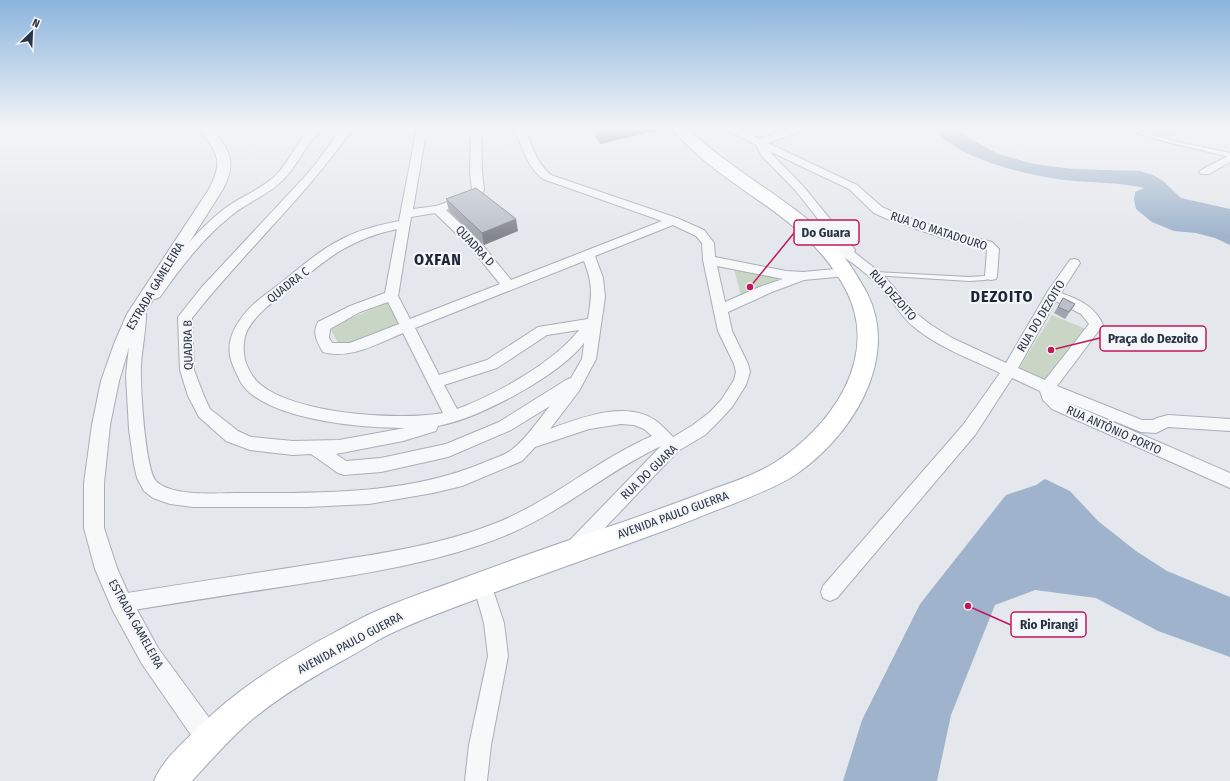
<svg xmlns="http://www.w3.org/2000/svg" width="1230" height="781" viewBox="0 0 1230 781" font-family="'Fira Sans Condensed',sans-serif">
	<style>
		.built { fill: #d2d6de }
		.green { fill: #c9d6c5 }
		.water { fill: #9fb4cc }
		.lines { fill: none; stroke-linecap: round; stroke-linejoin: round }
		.service-casing { stroke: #a9aeb7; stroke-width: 2 }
		.minor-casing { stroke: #a9aeb7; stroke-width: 2 }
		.tertiary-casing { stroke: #a9aeb7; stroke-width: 2 }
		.primary-casing { stroke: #a3abb8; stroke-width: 2 }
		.service { fill: #f7f8fa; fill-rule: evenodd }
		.minor { fill: #f7f8fa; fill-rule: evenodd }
		.tertiary { fill: #f7f8fa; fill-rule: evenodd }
		.primary { fill: #fff; fill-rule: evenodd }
		.wall { fill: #a1a5ae }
		.shaded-wall { fill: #83868d }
		.building { fill: #bbc0ca; stroke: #83868d }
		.labels { text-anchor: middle; stroke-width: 4; stroke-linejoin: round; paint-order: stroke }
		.street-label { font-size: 12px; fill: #2b3445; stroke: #f4f6f9 }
		.district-label { font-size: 16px; font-weight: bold; letter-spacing: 1px; fill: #1d2536; stroke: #f4f6f9 }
		.leader { fill: none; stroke: #c2185b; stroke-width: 1.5 }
		.callout-dot { fill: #c2185b; stroke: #f4f6f9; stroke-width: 1.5 }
		.callout { fill: #f4f6f9; stroke: #c2185b; stroke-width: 1.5 }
		.callout-label { font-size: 13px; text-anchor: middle; font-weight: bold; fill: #2b3445 }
	</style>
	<rect width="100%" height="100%" fill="#e4e7ec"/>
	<polygon class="built" points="1146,127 1198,127 1167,138"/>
	<g class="green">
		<polygon points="734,269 781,278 741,296"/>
		<polygon points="387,303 401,326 341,348 329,327"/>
		<polygon points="1052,315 1086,329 1046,384 1018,370"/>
	</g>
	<g class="water">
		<path d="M932,127H955L969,138L998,154L1034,164L1073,169L1140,171L1153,175L1163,181L1181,198L1230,209V245L1215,238L1196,233L1174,231L1152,222L1136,209L1134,200L1135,192L1144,188C1118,182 1092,183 1065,180C1027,175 956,159 932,127Z"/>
		<polygon points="1045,479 1070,491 1098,521 1136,551 1167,571 1230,597 1230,657 1158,631 1096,598 1035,590 995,605 951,715 937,781 843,781 862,720 920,604 1006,495 1036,485"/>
	</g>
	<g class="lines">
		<defs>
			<g id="service">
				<polygon points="1117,127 1125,127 1170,140 1230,153 1230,157 1167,142"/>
				<polygon points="875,272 969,277 985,276 991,274 994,276 993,277 985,280 969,281 873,275 872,274"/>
			</g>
			<g id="minor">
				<path d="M312,127H324C319,134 312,139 308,145C300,157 293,170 283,180C268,195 248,202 232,215C203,238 181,267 160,297L155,299L150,297L148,294L150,291C172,261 195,232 224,209C240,197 260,190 275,176C290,161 297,141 312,127Z"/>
				<path d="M343,127H354C306,196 244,252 192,318L194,370L204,396L210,409L238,431L251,437L293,441L339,440L405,428C362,428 284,421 250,393C242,387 238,377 234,368C226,351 229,335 240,320C250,304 268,293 282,282C302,266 321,249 344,238C361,229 380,225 399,221L417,127H427L413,209L436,206L471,194L472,190L470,172L471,134L465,127H476L481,133L482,172L484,190L480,198L446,210L480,242L511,280L662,221L543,179C526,166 523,146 513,127H523C533,145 535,162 551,175L677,218L704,230L714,243L715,257L786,271L803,272L846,268L851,269L852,272L851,275L846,276L804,280L772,292L728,312L732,331L748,364L750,372L746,385L732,407L720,420L705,435L678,451L580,554L574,556L568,554L565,548L568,542L661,446C608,471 563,511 509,534C444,561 375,572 306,583C245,592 183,602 121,612L114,610L112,603L114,596L121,594C183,584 245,575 307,565C370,555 436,547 496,523C551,501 597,460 652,436L644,429L634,425L621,424L589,429L535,447L522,461L462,486L433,493L369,504L307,507H193L170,504L153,498L144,491L137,478L134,465L129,429L126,376L132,314L134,311L139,309L144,311L146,314C146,331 142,348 141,365C140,385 145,468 156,481C171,497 218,493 238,493C320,493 406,495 483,463C491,459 503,456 510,451C526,440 538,420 550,406L511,430L448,457L381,472L344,475L338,473L311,454L293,455L250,450L226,441L199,417L188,396L180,370L178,317L201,288L310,171ZM435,213L471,248L500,284L410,319L398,296L411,217ZM673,225L696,236L702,243L703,260L718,331L734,364L736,372L734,380L722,399L710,412L693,425L673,437C667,431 662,425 655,420C624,400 580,418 550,429L579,391L596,359L605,297L603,278L595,256ZM397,229L385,293L350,306L318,322C312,333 317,342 323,352C350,360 379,343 403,333L443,413C399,421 297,414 261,385C253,379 248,369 245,360C243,350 243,340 247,331C257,311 279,298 295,285C330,256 351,239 397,229ZM584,261C593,284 592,295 588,319L538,327L487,360L439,375L415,328ZM717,266L783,279L762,286L725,302ZM388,302L399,324L350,343H332L329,338L330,329L360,312ZM579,330C553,363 495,395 457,409L444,385L497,368L547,335ZM584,343L582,359L571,378L566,380L499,422L446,444L381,458L346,461L336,454L403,441L436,431L438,426C478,419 559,376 584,343Z"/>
				<path d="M722,127H736L760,139L792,127H808L807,129L768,143L857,185L882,207L895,213L950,232L992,242L999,249L997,276L996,279L991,280L986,279L985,276L987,250L984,248L943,238L887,219L874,213L849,189L769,151L803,186L853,247L855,250L854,252L883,275L917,314L931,325L952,338L1006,363L1048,291L1070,260L1074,259L1078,260L1080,263L1061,293C1078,299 1096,307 1103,325L1057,386L1142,420H1153L1157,418L1168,415L1230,419V431L1168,427L1156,433L1141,432L1062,400L1230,473V488L1052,409L1043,400L1040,391L1012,378L975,435L837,598L830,601L823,598L821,592L823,586L963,425L1000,373C971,359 939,348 914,327C904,319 898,309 890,299C870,274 846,255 816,244L814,241L816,238L820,237L837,243L795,190L761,155L756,145ZM1056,301L1081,314L1089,324L1045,380L1018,368Z"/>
				<polygon points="1230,155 1230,162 1209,174 1201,174 1199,172 1201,170"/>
				<polygon points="482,575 489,578 504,623 508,656 491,745 487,781 465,781 469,745 488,656 484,623 473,584 475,578"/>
			</g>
			<g id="tertiary">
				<path d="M198,127H211C229,151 238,160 223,189L141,319L130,344L119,381L110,425L104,483V528L117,568L129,595L158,648L218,730L222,739L218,748L209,752L200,748L142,664L113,611L95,569L84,528V483L92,425L101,381L114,344L127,314L209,189C225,159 216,152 198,127Z"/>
				<polygon points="1218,127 1230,127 1230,134 1220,130"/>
			</g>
			<path id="primary" d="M671,127H687C701,141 715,153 731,164C763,188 798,208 827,237C843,253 856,273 867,293C901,360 850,438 795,475C775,488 754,495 733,504C713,511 693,520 674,527C607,552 540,575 474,600C447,610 420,620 394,632C378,639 364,649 349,657C314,676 278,697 248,723C228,741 210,761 192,781H154C163,759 185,741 202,724C235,691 275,666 315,643C334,633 353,622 372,613C403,599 437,588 469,576C520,557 571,539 623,522C654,511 685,500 716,488C736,481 756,474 774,463C830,428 880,359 847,292C806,211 723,192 671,127Z"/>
		</defs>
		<use href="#service" class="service-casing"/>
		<use href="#minor" class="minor-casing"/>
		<use href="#tertiary" class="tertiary-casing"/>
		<use href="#primary" class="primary-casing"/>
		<use href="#service" class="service"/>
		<use href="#minor" class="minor"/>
		<use href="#tertiary" class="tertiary"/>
		<use href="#primary" class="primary"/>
	</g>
	<g class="wall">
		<polygon points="588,127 663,127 663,129 600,144"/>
		<polygon points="446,199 518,231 484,245 449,211"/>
		<polygon points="1063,298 1075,304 1065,319 1054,313"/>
	</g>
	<g class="shaded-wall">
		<polygon points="620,127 663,127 663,129 600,144 600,132"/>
		<polygon points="516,219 518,231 484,245 482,233"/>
	</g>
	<g class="building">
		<polygon points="596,127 620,127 600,132"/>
		<polygon points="476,188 516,219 482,233 446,199"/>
		<polygon points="1063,298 1075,304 1069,312 1058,307"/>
	</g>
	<linearGradient id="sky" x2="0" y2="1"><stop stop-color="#8bb4dd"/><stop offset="0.54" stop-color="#f3f4f6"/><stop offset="1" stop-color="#f3f4f6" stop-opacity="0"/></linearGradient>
	<rect width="1230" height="237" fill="url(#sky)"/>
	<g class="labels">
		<g class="street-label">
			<text transform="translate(939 231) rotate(18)" y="4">RUA DO MATADOURO</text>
			<text transform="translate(475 246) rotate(47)" y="4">QUADRA D</text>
			<text transform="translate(288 285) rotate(-38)" y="4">QUADRA C</text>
			<text transform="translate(155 286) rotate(-59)" y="4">ESTRADA GAMELEIRA</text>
			<text transform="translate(893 295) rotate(48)" y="4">RUA DEZOITO</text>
			<text transform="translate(1041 316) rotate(-59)" y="4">RUA DO DEZOITO</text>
			<text transform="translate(188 345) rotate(-91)" y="4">QUADRA B</text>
			<text transform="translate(1114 430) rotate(24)" y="4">RUA ANTÔNIO PORTO</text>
			<text transform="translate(649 472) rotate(-44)" y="4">RUA DO GUARA</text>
			<text transform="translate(673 515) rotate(-20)" y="4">AVENIDA PAULO GUERRA</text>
			<text transform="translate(136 624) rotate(61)" y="4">ESTRADA GAMELEIRA</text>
			<text transform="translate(350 643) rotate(-28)" y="4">AVENIDA PAULO GUERRA</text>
		</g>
		<g class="district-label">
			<text x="438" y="265">OXFAN</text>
			<text x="1002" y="302">DEZOITO</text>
		</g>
	</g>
	<path class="leader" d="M750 287L794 233M1051 350L1100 338M968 606L1011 625"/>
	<g class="callout-dot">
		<circle cx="750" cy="287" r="4"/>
		<circle cx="1051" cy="350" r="4"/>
		<circle cx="968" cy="606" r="4"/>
	</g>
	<g class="callout">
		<rect x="794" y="220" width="65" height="25" rx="4"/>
		<rect x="1100" y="326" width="106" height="25" rx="4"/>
		<rect x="1011" y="612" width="75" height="25" rx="4"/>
	</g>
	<g class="callout-label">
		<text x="826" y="237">Do Guara</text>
		<text x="1153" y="343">Praça do Dezoito</text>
		<text x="1049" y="629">Rio Pirangi</text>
	</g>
	<g transform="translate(32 32) rotate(24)" stroke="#f4f6f9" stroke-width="3" paint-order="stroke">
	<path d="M0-3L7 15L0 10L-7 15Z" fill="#2b3445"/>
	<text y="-6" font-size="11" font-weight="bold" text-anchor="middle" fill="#2b3445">N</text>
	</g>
</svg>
